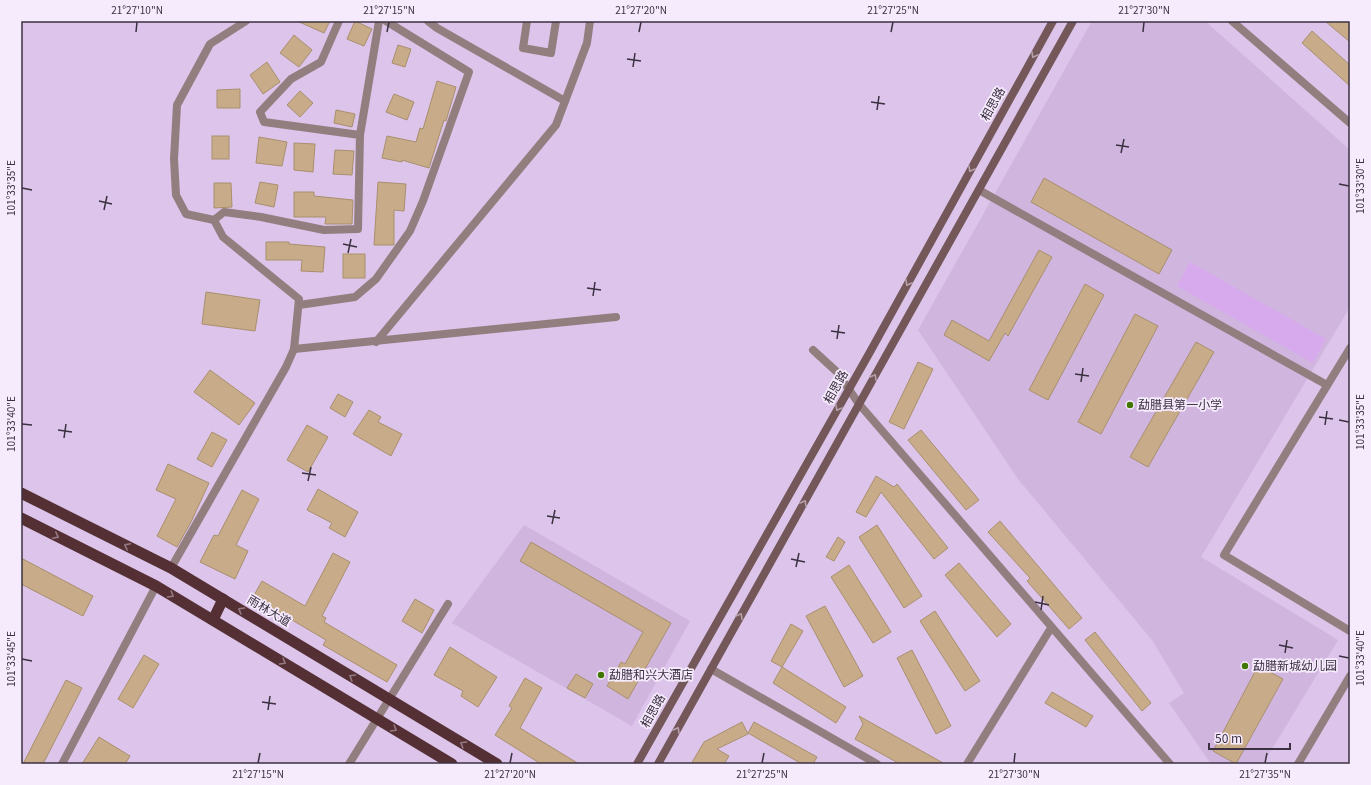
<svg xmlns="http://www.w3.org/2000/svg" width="1371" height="785" viewBox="0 0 1371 785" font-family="Georgia,'Noto Sans SC',serif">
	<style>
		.built { fill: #d0b5df }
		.green { fill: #d7aaee }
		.building { fill: #c8ac8a; stroke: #a98f6d }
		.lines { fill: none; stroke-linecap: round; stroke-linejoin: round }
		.minor { stroke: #927e7f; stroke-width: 8 }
		.tertiary { stroke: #927e7f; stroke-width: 8 }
		.secondary { stroke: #745759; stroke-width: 8 }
		.trunk { stroke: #543034; stroke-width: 11 }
		.oneway { stroke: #b5a0ab }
		.oneway2 { stroke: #957a84 }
		.ticks { fill: none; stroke: #3b3140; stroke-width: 1.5 }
		.poi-dot { fill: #417601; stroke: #f6eafd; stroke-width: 1.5 }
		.labels { text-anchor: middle; stroke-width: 3.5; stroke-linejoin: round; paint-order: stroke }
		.street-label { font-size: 12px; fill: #3b3140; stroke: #f6eafd }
		.poi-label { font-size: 12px; fill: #3b3140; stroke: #f6eafd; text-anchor: start }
		.neatline { fill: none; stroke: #3b3140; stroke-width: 1.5 }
		.ticks-label { font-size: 10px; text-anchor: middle; fill: #3b3140 }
	</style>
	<rect width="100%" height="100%" fill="#dcc4ea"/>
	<g class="built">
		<polygon points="1092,21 1205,21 1350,150 1350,307 1201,557 1338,640 1263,764 1211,764 1169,703 1184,693 1152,640 1018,479 918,330"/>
		<polygon points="524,525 690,621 632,726 452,623"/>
	</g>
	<polygon class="green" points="1190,262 1326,339 1313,363 1177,286"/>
	<g class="building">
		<polygon points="297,21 330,21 324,33"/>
		<polygon points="355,21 372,29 364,46 347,39"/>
		<polygon points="1325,21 1350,21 1350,42"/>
		<polygon points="1312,31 1350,65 1350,86 1302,43"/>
		<polygon points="294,35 312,50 299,67 280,53"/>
		<polygon points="398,45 411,49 405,67 392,63"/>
		<polygon points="267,62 280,82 263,94 250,75"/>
		<polygon points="437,81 456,87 446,121 444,120 429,168 402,160 402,162 382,158 387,136 416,142 420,128 423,129"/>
		<polygon points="240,89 240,108 217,108 217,90"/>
		<polygon points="300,91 313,103 300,117 287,105"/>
		<polygon points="394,94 414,102 407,120 386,112"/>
		<polygon points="336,110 355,114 352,127 334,123"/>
		<rect x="212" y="136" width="17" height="23"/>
		<polygon points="259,137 287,142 282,166 256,163"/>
		<polygon points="294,143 315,144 313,172 294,170"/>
		<polygon points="335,150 354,151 352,175 333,174"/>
		<polygon points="1044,178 1172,250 1159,274 1031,202"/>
		<polygon points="260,182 278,185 274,207 255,203"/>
		<polygon points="378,182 406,184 404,211 394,210 394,245 374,245"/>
		<polygon points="214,183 231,183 232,207 214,208"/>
		<polygon points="294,192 314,192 314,196 353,200 352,224 325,224 326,217 294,217"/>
		<polygon points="266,242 289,242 289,244 325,247 323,272 301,271 302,260 266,260"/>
		<polygon points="1039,250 1052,257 1008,336 1005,333 989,361 944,335 952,320 989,341"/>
		<rect x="343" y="254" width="22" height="24"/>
		<polygon points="1085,284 1104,295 1048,400 1029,390"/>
		<polygon points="206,292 260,300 255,331 202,324"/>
		<polygon points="1135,314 1158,326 1101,434 1078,422"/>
		<polygon points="1196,342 1214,352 1148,467 1130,457"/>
		<polygon points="918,362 933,369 904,429 889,422"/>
		<polygon points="210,370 255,403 239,425 194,392"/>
		<polygon points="338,394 353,402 345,417 330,408"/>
		<polygon points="369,410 381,417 378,422 402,434 391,456 353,434"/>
		<polygon points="307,425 328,437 308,472 287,460"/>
		<polygon points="921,430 979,500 966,510 908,440"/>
		<polygon points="212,432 227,440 212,467 197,459"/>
		<polygon points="168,464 209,483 191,522 177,547 157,536 176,499 156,490"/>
		<polygon points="876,476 894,487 897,484 948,548 934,559 881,492 866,517 856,512"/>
		<polygon points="318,489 358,512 345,537 329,528 332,523 307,510"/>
		<polygon points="242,490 259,499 236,545 248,551 235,579 200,562 214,535 218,536"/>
		<polygon points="1000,521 1082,618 1069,629 1027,581 1030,578 988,532"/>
		<polygon points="877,525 922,596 904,608 859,537"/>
		<polygon points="838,537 845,542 834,561 826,557"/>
		<polygon points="531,542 671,623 628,699 607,686 621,662 625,664 643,632 520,561"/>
		<polygon points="333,553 350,562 322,616 326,618 324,622 397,665 387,682 323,645 326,640 253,597 262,581 305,606"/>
		<polygon points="21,558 93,596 83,616 21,584"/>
		<polygon points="959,563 1011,624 997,637 945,575"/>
		<polygon points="849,565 891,632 873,643 831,577"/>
		<polygon points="415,599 434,610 422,633 402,621"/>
		<polygon points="825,606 863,676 844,687 806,616"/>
		<polygon points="935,611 980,681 965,691 920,621"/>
		<polygon points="791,624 803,631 782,667 771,661"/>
		<polygon points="1095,632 1151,703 1142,711 1085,640"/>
		<polygon points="450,647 497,677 478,707 461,696 463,691 434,675"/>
		<polygon points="912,650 951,726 936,734 897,658"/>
		<polygon points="144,655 159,664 133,708 118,699"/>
		<polygon points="1258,666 1283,679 1236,764 1213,751"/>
		<polygon points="782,667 846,707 836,723 773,683"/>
		<polygon points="576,674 593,684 585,698 567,688"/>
		<polygon points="525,678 542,688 520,728 579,764 541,764 495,735 512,708 509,706"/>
		<polygon points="66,680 82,688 43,764 23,764"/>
		<polygon points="1052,692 1093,716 1086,727 1045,703"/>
		<polygon points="859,716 945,764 900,764 855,739 863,724"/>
		<polygon points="742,722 748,734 717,749 729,756 724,764 691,764 704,742"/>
		<polygon points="754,722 817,757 813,764 802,764 748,733"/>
		<polygon points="99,737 130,756 125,764 82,764"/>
	</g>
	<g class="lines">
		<g class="minor">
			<polyline points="428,21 437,28 565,101"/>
			<polyline points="527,21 523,48 551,53 556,21"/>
			<polyline points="360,135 379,21"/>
			<polyline points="979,190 1327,385"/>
			<polyline points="214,220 186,214 176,195 174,159 177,105 210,44 246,21"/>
			<polyline points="299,305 355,297 376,279 410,231 423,201 469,72 386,21"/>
			<polyline points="376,342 556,125 587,43 590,21"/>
			<polyline points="1350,348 1224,555 1350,631"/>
			<polyline points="294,349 616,317"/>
			<polyline points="813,350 837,372 859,404 1170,764"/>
			<polyline points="171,568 286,367 294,349 299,299 223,237 214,220 224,212 261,217 324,230 358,229 360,135 264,122 260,112 291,79 321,62 339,21"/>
			<polyline points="711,669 877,764"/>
			<polyline points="62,764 156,586"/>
			<polyline points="349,764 448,604"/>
			<polyline points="967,764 1051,628"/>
		</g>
		<g class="tertiary">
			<polyline points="1232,21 1350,123"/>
			<polyline points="1298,764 1350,676"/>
		</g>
		<g class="secondary">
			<polyline points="637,764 870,352 1053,21"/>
			<polyline points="658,764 1073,21"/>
		</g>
		<g class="trunk">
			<polyline points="21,493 171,568 497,764"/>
			<polyline points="21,518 156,586 452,764"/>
			<polyline points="213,620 223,599"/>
		</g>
	</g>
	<defs><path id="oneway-chevron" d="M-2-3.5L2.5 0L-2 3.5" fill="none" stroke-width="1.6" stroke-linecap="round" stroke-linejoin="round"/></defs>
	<g class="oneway">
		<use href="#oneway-chevron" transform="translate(1034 55) rotate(119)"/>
		<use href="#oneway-chevron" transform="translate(971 169) rotate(119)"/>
		<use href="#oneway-chevron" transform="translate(908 283) rotate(119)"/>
		<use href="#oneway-chevron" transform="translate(874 377) rotate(-61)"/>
		<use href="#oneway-chevron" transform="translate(838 408) rotate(119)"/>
		<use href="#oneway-chevron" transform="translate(804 503) rotate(-61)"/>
		<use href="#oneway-chevron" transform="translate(740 616) rotate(-61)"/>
		<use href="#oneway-chevron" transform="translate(677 730) rotate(-61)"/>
	</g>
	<g class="oneway2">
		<use href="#oneway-chevron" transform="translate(56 536) rotate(27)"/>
		<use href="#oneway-chevron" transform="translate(127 546) rotate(-153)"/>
		<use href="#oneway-chevron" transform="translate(171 595) rotate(31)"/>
		<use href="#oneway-chevron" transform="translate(241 610) rotate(-149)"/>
		<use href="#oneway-chevron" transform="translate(283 662) rotate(31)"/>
		<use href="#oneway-chevron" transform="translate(352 677) rotate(-149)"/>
		<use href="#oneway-chevron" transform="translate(394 729) rotate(31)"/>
		<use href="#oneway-chevron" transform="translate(463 744) rotate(-149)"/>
	</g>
	<path class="ticks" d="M136,32L137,22M387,32L389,22M639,32L641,22M891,32L893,22M1143,32L1144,22M627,59L641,61M633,67L635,53M871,102L885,104M877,110L879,96M1116,145L1129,147M1121,153L1124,139M1339,184L1349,186M22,188L32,190M99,201L112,204M104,210L107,196M343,244L357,247M348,253L351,239M587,288L601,290M593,296L595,282M831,331L845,333M837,339L839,325M1075,374L1089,376M1081,382L1083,368M1319,417L1333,419M1339,420L1349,422M22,424L32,425M1325,425L1327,411M58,430L72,432M64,438L66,424M302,473L316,475M308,481L311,467M547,516L560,518M552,524L555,510M791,559L805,562M796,567L799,553M1035,602L1049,605M1041,610L1043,596M1279,645L1293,648M1285,653L1287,640M1339,656L1349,658M22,659L32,661M262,702L276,704M268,710L270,696M258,763L260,753M510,763L512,753M762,763L764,753M1014,763L1015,753M1265,763L1267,753"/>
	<g class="poi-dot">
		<circle cx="1130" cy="405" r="4"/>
		<circle cx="1245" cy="666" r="4"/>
		<circle cx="601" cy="675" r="4"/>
	</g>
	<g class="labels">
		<g class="street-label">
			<text transform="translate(993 104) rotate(-61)" y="4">相思路</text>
			<text transform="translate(836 387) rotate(-61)" y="4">相思路</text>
			<text transform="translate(269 611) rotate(31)" y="4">雨林大道</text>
			<text transform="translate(653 711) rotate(-61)" y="4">相思路</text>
		</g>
		<g class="poi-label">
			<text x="1138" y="409">勐腊县第一小学</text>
			<text x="1253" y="670">勐腊新城幼儿园</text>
			<text x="609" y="679">勐腊和兴大酒店</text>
		</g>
	</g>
	<rect width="1371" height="785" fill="none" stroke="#f6eafd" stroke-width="44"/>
	<path d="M1209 743v6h81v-6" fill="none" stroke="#3b3140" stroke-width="2"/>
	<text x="1215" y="743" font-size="12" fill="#3b3140" stroke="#f6eafd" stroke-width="3" paint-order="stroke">50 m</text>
	<rect x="22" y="22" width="1327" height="741" class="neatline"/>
	<g class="ticks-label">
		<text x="137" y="14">21°27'10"N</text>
		<text x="389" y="14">21°27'15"N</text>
		<text x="641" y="14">21°27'20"N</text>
		<text x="893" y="14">21°27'25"N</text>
		<text x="1144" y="14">21°27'30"N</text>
		<text transform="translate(1360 186) rotate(-90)" y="4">101°33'30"E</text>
		<text transform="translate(11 188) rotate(-90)" y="4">101°33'35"E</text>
		<text transform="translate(1360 422) rotate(-90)" y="4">101°33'35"E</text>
		<text transform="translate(11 424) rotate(-90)" y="4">101°33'40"E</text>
		<text transform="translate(1360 658) rotate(-90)" y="4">101°33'40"E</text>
		<text transform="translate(11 659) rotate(-90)" y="4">101°33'45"E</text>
		<text x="258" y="778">21°27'15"N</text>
		<text x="510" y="778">21°27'20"N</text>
		<text x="762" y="778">21°27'25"N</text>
		<text x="1014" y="778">21°27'30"N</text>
		<text x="1265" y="778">21°27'35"N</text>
	</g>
</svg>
